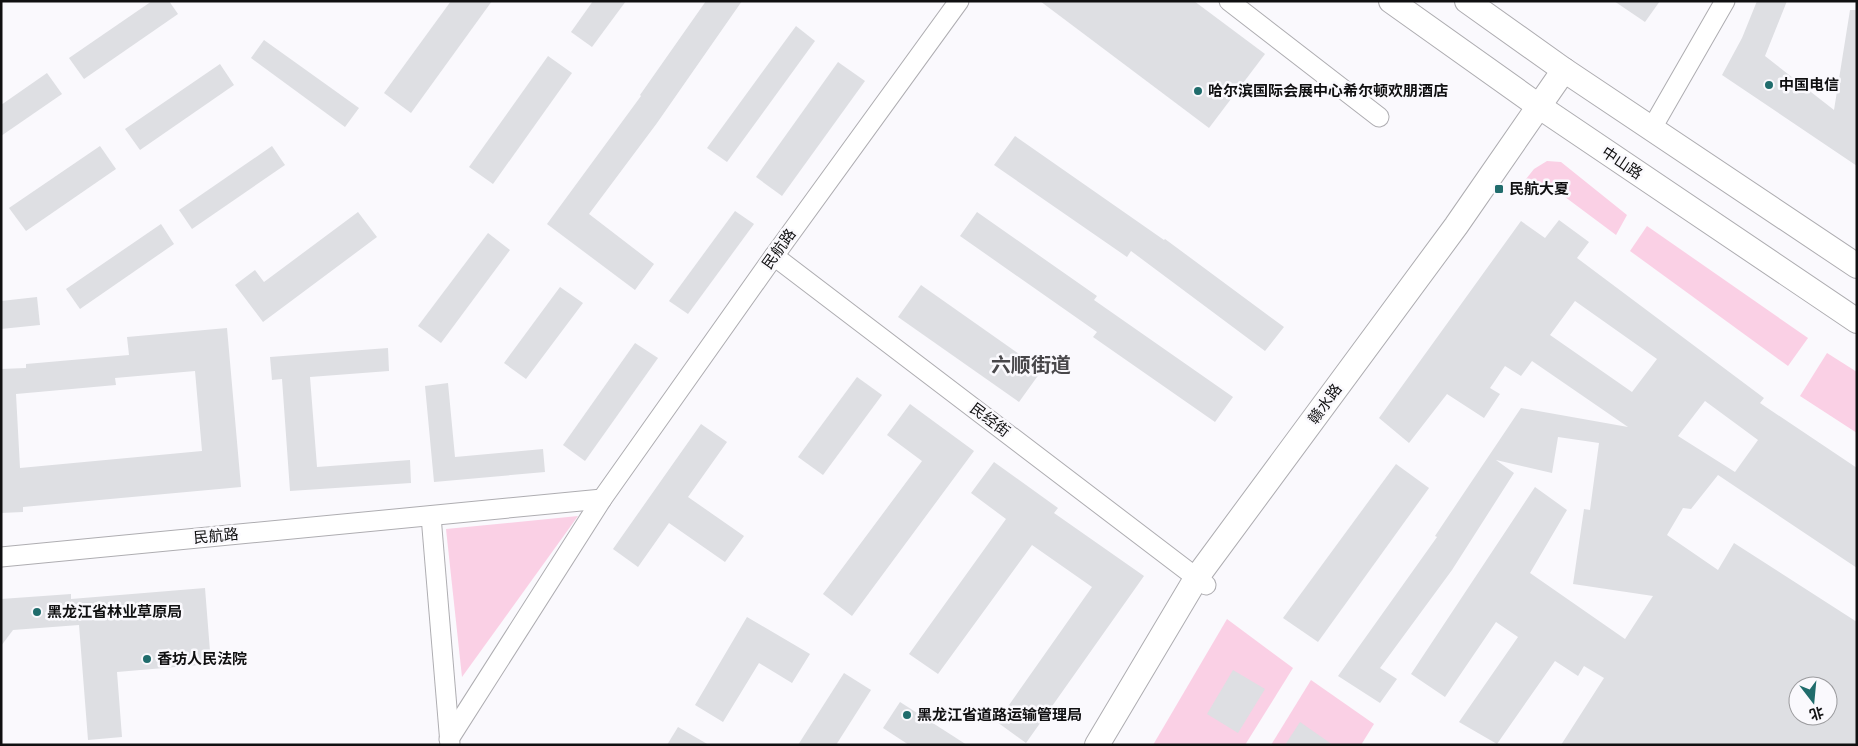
<svg xmlns="http://www.w3.org/2000/svg" width="1858" height="746" viewBox="0 0 1858 746" font-family="Bitter,'Noto Sans SC',serif">
	<style>
		.green { fill: #fad0e5 }
		.building { fill: #dedfe3; fill-rule: evenodd }
		.lines { fill: none; stroke-linecap: round; stroke-linejoin: round }
		.minor-casing { stroke: #aeadb1; stroke-width: 21 }
		.major-casing { stroke: #aeadb1; stroke-width: 26 }
		.minor { stroke: #fff; stroke-width: 19 }
		.major { stroke: #fff; stroke-width: 24 }
		.poi-dot { fill: #206c6c; stroke: #faf9fd; stroke-width: 2 }
		.labels { text-anchor: middle; stroke-width: 5; stroke-linejoin: round; paint-order: stroke }
		.poi-label { font-size: 15px; font-weight: bold; fill: #101011; stroke: #faf9fd; text-anchor: start }
		.street-label { font-size: 15px; fill: #101011; stroke: #faf9fd }
		.district-label { font-size: 20px; font-weight: bold; fill: #48474a; stroke: #faf9fd }
	</style>
	<rect width="100%" height="100%" fill="#faf9fd"/>
	<g class="green">
		<polygon points="1547,161 1561,162 1627,215 1616,235 1549,185 1535,194 1522,184 1534,169"/>
		<polygon points="1647,226 1808,338 1788,366 1630,251"/>
		<polygon points="1827,353 1857,372 1857,433 1800,396"/>
		<polygon points="578,516 462,677 446,529"/>
		<polygon points="1227,619 1293,668 1245,745 1153,745"/>
		<polygon points="1311,680 1374,724 1361,745 1271,745"/>
	</g>
	<g class="building">
		<polygon points="152,1 169,1 178,14 84,79 69,58"/>
		<polygon points="451,1 492,1 411,113 384,93"/>
		<polygon points="593,1 626,1 592,47 571,32"/>
		<polygon points="706,1 742,1 657,123 589,214 654,264 635,290 547,224 641,96 640,95"/>
		<polygon points="1040,1 1194,1 1265,54 1209,128"/>
		<polygon points="1614,1 1660,1 1645,22"/>
		<polygon points="1757,1 1787,1 1765,56 1834,110 1850,10 1857,10 1857,166 1722,75 1742,38"/>
		<polygon points="796,26 815,41 727,162 707,148"/>
		<polygon points="264,40 359,108 345,127 251,58"/>
		<polygon points="548,56 572,73 493,184 469,167"/>
		<polygon points="838,62 865,81 782,196 756,177"/>
		<polygon points="220,64 234,85 140,150 125,129"/>
		<polygon points="47,73 62,94 1,136 1,105"/>
		<polygon points="1015,136 1164,240 1165,239 1284,327 1265,351 1131,251 1127,257 994,165"/>
		<polygon points="100,146 116,169 26,231 9,208"/>
		<polygon points="272,146 285,165 192,229 179,210"/>
		<polygon points="735,211 754,224 688,314 669,301"/>
		<polygon points="358,212 377,237 263,322 235,285 255,270 264,282"/>
		<polygon points="977,212 1097,296 1094,300 1233,397 1215,422 1093,337 1097,332 960,236"/>
		<path d="M1559,220L1589,242L1577,258L1764,398L1760,403L1857,468V568L1718,475L1691,509L1683,508L1667,535L1718,570L1734,543L1857,622V745H1561L1604,678L1584,666L1578,676L1555,661L1497,744L1459,722L1518,637L1496,622L1445,697L1411,674L1535,487L1567,510L1530,573L1625,639L1653,596L1573,584L1584,509L1590,510L1599,443L1558,437L1552,473L1496,460L1514,473L1452,570L1380,668L1397,679L1380,703L1338,676L1437,537L1435,536L1521,408L1628,427L1532,361L1521,376L1505,366L1490,388L1500,394L1484,418L1447,394L1409,443L1379,418L1521,221L1545,238ZM1575,301L1657,359L1632,392L1550,335ZM1705,401L1758,440L1735,472L1678,436ZM1798,686H1828V716H1798Z"/>
		<polygon points="161,224 174,244 80,309 66,289"/>
		<polygon points="488,233 510,250 441,343 418,326"/>
		<polygon points="921,285 1042,370 1019,402 898,317"/>
		<polygon points="560,287 583,303 526,379 504,363"/>
		<polygon points="37,297 40,325 1,329 1,301"/>
		<path d="M227,328L241,487L23,507V512L1,513V369L26,368V364L129,355L127,337ZM195,371L202,451L20,468L16,394L116,385L115,378Z"/>
		<polygon points="635,343 658,358 585,461 563,445"/>
		<polygon points="388,348 389,371 310,377 317,467 410,460 411,483 290,491 282,379 272,380 270,357"/>
		<polygon points="857,377 882,395 823,475 798,457"/>
		<polygon points="448,383 455,457 543,449 545,472 434,482 425,386"/>
		<polygon points="910,404 974,451 852,616 823,594 922,461 887,435"/>
		<polygon points="701,424 727,442 688,497 744,536 725,562 669,523 638,567 613,549"/>
		<polygon points="994,462 1058,508 1054,513 1144,576 1026,743 997,722 1092,587 1032,545 938,674 909,654 1006,519 971,493"/>
		<polygon points="1396,464 1429,488 1318,642 1283,618"/>
		<polygon points="205,588 211,664 117,672 122,737 88,740 79,625 13,630 1,646 1,599 71,594 71,599"/>
		<polygon points="747,617 810,654 792,683 759,663 723,722 695,705"/>
		<polygon points="1233,670 1265,689 1238,733 1207,714"/>
		<polygon points="844,673 871,690 836,745 798,745"/>
		<polygon points="900,702 967,745 909,745 883,728"/>
		<polygon points="1300,722 1333,745 1285,745"/>
		<polygon points="678,727 709,745 667,745"/>
	</g>
	<g class="lines">
		<defs>
			<g id="minor">
				<polyline points="1229,1 1379,117"/>
				<polyline points="1652,128 1725,1"/>
				<polyline points="774,256 1206,585"/>
				<polyline points="431,516 450,744"/>
				<polyline points="1,557 602,499 774,256 959,1"/>
				<polyline points="449,739 602,499"/>
			</g>
			<g id="major">
				<polyline points="1391,1 1540,107 1857,321"/>
				<polyline points="1467,1 1564,70 1857,266"/>
				<polyline points="1097,745 1197,577 1456,226 1564,70"/>
			</g>
		</defs>
		<use href="#minor" class="minor-casing"/>
		<use href="#major" class="major-casing"/>
		<use href="#minor" class="minor"/>
		<use href="#major" class="major"/>
	</g>
	<g class="poi-dot">
		<circle cx="1769" cy="85" r="5"/>
		<circle cx="1198" cy="91" r="5"/>
		<rect x="1494" y="184" width="10" height="10" rx="2.5"/>
		<circle cx="37" cy="612" r="5"/>
		<circle cx="147" cy="659" r="5"/>
		<circle cx="907" cy="715" r="5"/>
	</g>
	<g class="labels">
		<g class="poi-label">
			<text x="1779" y="90">中国电信</text>
			<text x="1208" y="96">哈尔滨国际会展中心希尔顿欢朋酒店</text>
			<text x="1509" y="194">民航大夏</text>
			<text x="47" y="617">黑龙江省林业草原局</text>
			<text x="157" y="664">香坊人民法院</text>
			<text x="917" y="720">黑龙江省道路运输管理局</text>
		</g>
		<g class="street-label">
			<text transform="translate(1622 163) rotate(34)" y="5">中山路</text>
			<text transform="translate(779 249) rotate(-54)" y="5">民航路</text>
			<text transform="translate(1325 404) rotate(-54)" y="5">赣水路</text>
			<text transform="translate(990 420) rotate(37)" y="5">民经街</text>
			<text transform="translate(216 536) rotate(-5)" y="5">民航路</text>
		</g>
		<g class="district-label">
			<text x="1031" y="372">六顺街道</text>
		</g>
	</g>
	<rect width="1858" height="746" fill="none" stroke="#101011" stroke-width="5"/>
	<g transform="translate(1813 701) rotate(164)"><circle r="24" fill="#faf9fd" stroke="#9c9c9f"/>
	<path d="M0-4L9 19L0 12L-9 19Z" fill="#206c6c"/>
	<text y="-8" font-size="14" font-weight="bold" text-anchor="middle" fill="#101011">北</text>
	</g>
</svg>
